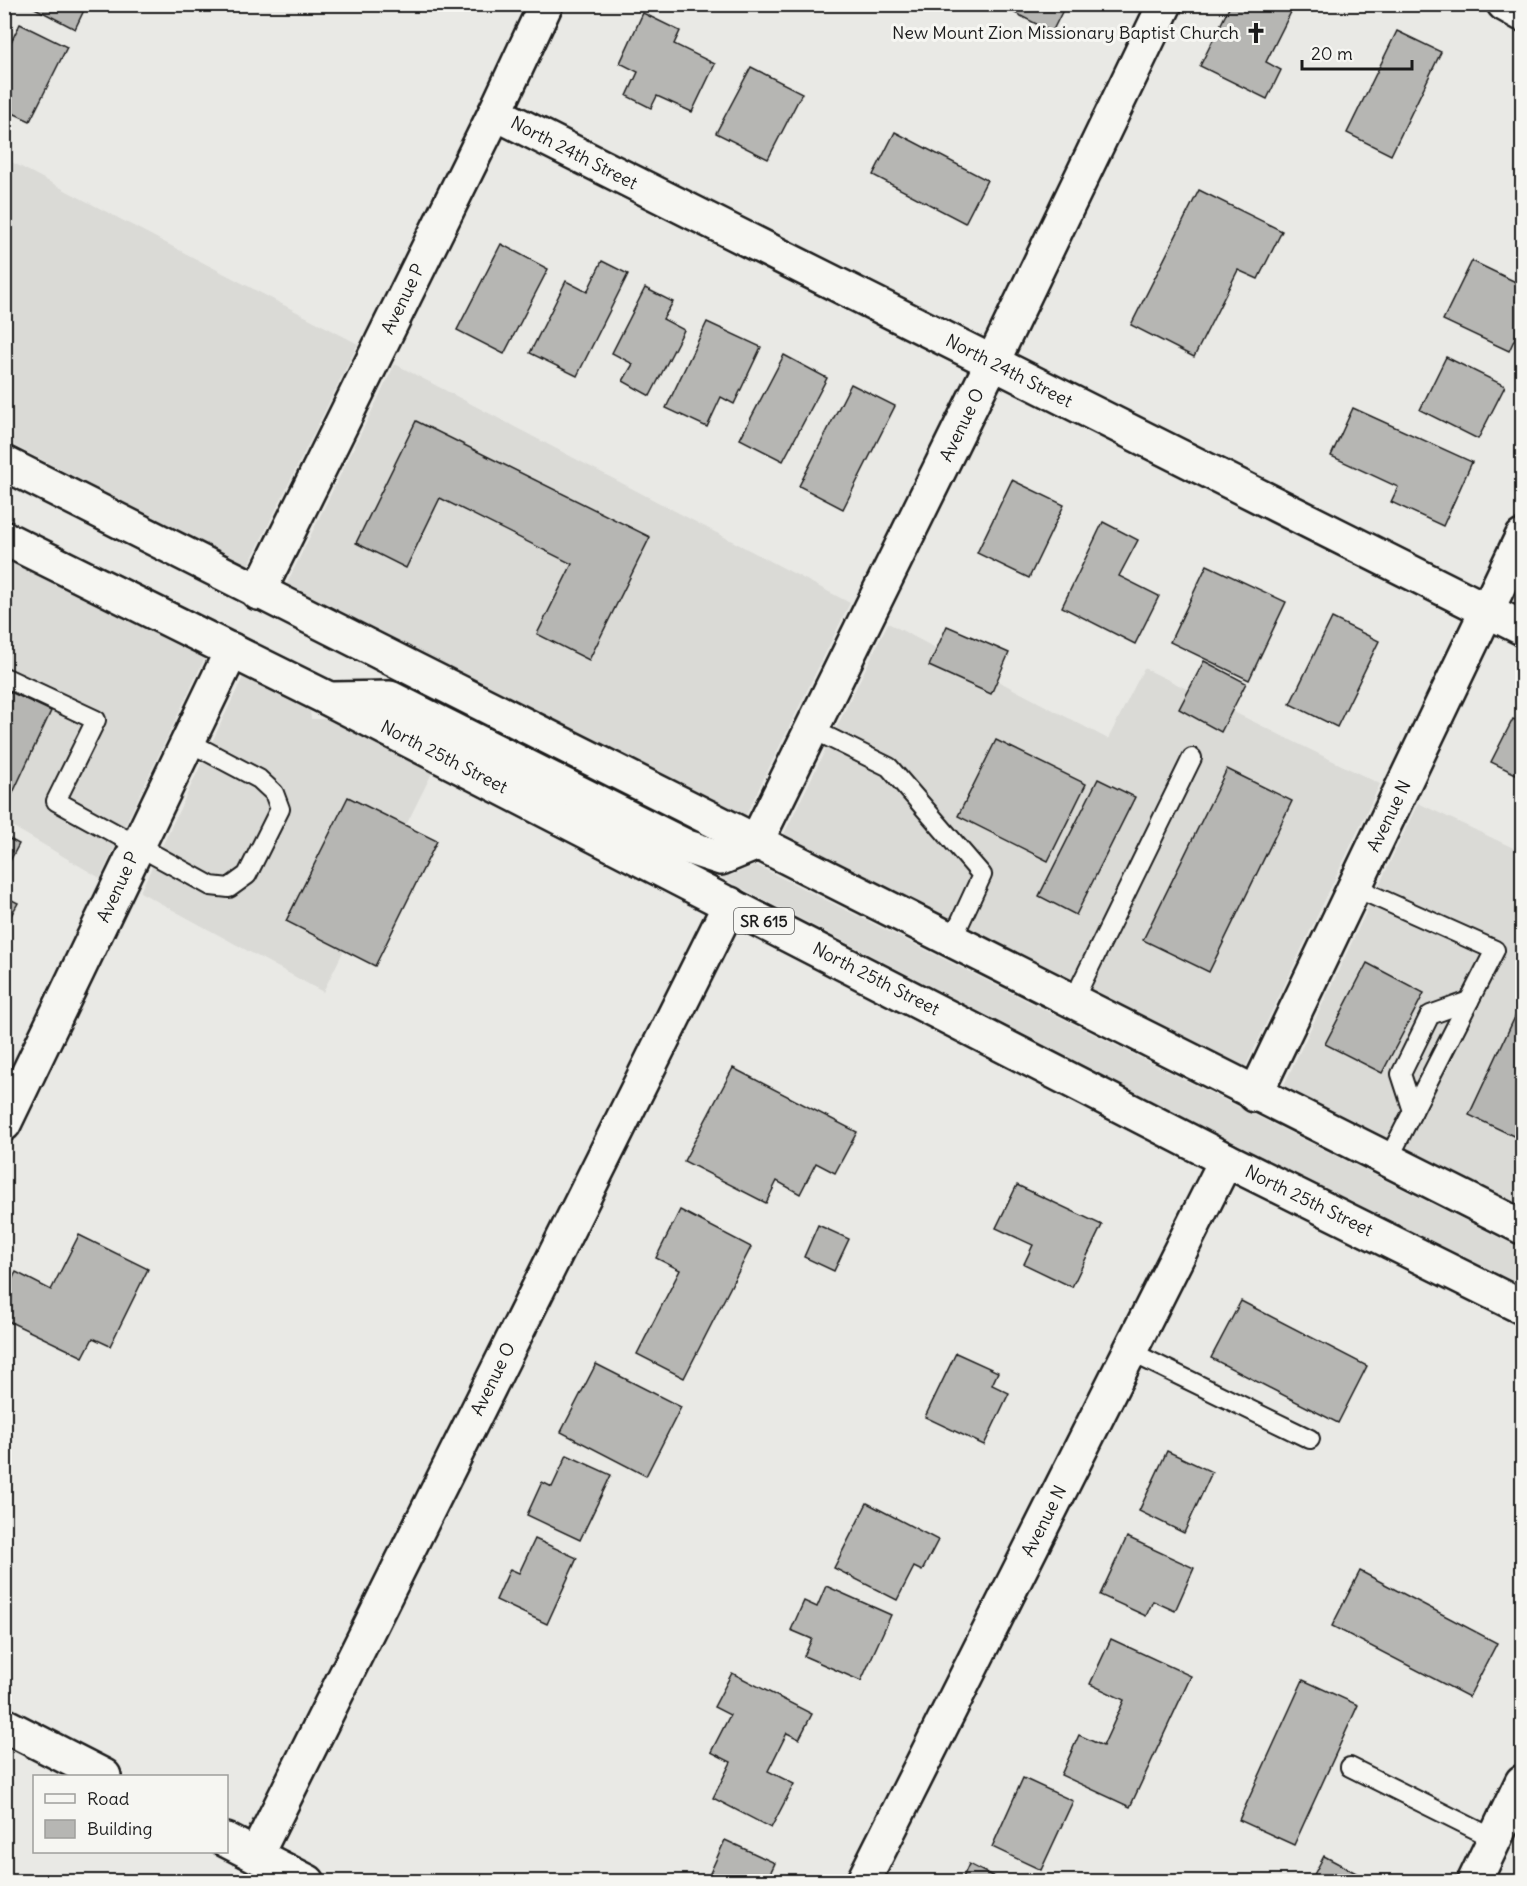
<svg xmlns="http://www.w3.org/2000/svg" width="1527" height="1886" viewBox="0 0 1527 1886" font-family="Delius,sans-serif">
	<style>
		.built { fill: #dadad6 }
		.building { fill: #b6b6b3; stroke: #1c1c1c; stroke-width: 1.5 }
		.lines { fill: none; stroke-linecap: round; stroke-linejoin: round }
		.service-casing { stroke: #1c1c1c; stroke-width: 22 }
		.minor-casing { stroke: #1c1c1c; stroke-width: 38 }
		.primary-casing { stroke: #1c1c1c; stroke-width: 38 }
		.service { stroke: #f6f6f2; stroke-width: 18 }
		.minor { stroke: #f6f6f2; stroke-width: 33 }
		.primary { stroke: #f6f6f2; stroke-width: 33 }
		.labels { text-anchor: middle; stroke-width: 6; stroke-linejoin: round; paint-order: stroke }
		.shield { fill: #f6f6f2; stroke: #5d5d5c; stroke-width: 1.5 }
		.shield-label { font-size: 16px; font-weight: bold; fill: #1c1c1c }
		.poi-label { font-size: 18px; fill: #1c1c1c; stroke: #f6f6f2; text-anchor: end }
		.street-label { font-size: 18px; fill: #1c1c1c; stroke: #f6f6f2 }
	</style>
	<rect width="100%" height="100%" fill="#e9e9e5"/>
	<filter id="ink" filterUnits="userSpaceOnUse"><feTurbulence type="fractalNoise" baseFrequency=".0167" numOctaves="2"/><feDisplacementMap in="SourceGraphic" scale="12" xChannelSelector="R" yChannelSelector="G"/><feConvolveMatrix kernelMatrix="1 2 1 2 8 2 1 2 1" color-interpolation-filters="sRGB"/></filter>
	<g filter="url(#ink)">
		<g class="built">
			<polygon points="4,158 358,344 248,566 5,441"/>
			<polygon points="395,364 850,603 745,817 286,585"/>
			<polygon points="4,559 205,658 100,878 5,822"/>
			<polygon points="888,623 1108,739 1144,668 1380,784 1245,1068 783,836"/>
			<polygon points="243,677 310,711 311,719 326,719 432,773 323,992 140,892"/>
			<polygon points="1418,803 1522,852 1522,1206 1283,1087"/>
			<polygon points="756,865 1522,1249 1522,1286 1234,1143 718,876 730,876"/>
		</g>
		<g class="building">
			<polygon points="27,4 87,4 75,29"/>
			<polygon points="1012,4 1066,4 1052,32 1009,10"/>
			<polygon points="1231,4 1295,4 1266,62 1281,70 1267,99 1200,66"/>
			<polygon points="643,13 680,31 674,44 715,64 692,112 657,96 651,108 627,96 638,72 620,63"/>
			<polygon points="20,24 67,47 30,121 4,109 4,56"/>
			<polygon points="1397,31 1441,52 1391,155 1347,133"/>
			<polygon points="751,67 802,93 768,159 716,133"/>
			<polygon points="895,132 987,180 965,223 873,175"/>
			<polygon points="1199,190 1282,231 1258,279 1238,270 1194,357 1131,325"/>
			<polygon points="501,244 548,269 504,354 457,330"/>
			<polygon points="602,261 628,274 577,376 530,353 566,281 587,292"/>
			<polygon points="1472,261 1522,285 1522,323 1509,351 1443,320"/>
			<polygon points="645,288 673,302 663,319 684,330 650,396 623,381 633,364 612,353"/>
			<polygon points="707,322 761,347 734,404 721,397 707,427 666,408"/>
			<polygon points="784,355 827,378 783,461 740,439"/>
			<polygon points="1446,357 1505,386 1478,439 1420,410"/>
			<polygon points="851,384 895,406 843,509 799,486"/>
			<polygon points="1353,408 1472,462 1443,526 1391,502 1398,487 1331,456"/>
			<polygon points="416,421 650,537 589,660 537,634 572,564 440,498 406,568 356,543"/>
			<polygon points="1012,480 1064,505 1029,578 977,553"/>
			<polygon points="1103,522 1138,540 1119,576 1159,596 1135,644 1062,607"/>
			<polygon points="1207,565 1286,602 1249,680 1170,642"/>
			<polygon points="1332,618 1379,641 1337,727 1290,704"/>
			<polygon points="947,626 1009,653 991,694 929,666"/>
			<polygon points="1204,661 1246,683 1221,732 1179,709"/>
			<polygon points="4,689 51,711 11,797 4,794"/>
			<polygon points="1513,719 1522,723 1522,777 1491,762"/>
			<polygon points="996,740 1086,784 1048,861 958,816"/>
			<polygon points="1227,769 1292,801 1209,972 1143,940"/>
			<polygon points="1098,779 1135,797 1076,915 1039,896"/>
			<polygon points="348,797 437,841 375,966 286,921"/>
			<polygon points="4,836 19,844 4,872"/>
			<polygon points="4,896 18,903 4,928"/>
			<polygon points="1367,963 1424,993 1382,1073 1325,1044"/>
			<polygon points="1522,1002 1522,1140 1469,1115"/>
			<polygon points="733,1068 857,1132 835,1173 816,1163 800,1194 777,1181 766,1203 684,1161"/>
			<polygon points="1017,1185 1102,1225 1072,1287 1024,1264 1033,1245 996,1228"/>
			<polygon points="680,1210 751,1247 684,1378 637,1354 680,1270 656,1258"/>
			<polygon points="818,1225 849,1239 834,1271 804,1257"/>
			<polygon points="79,1235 148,1269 110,1346 93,1338 83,1357 4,1319 4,1295 16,1272 51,1290"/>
			<polygon points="1241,1301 1367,1366 1338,1423 1211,1358"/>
			<polygon points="956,1353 998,1372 992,1385 1009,1393 984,1445 925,1417"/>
			<polygon points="596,1364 681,1407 646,1476 561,1432"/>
			<polygon points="1167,1451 1212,1472 1184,1533 1139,1511"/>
			<polygon points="567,1455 611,1475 580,1540 527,1515 542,1482 552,1487"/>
			<polygon points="867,1503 938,1540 922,1571 914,1567 897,1600 834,1568"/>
			<polygon points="1127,1537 1194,1568 1175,1611 1153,1601 1146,1616 1100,1595"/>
			<polygon points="535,1539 577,1558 547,1624 496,1600 510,1569 519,1573"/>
			<polygon points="1360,1571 1497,1643 1469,1697 1332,1626"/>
			<polygon points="826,1586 891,1615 861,1681 804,1656 812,1639 791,1630 804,1601 817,1607"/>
			<polygon points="1111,1639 1191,1676 1130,1807 1061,1775 1079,1735 1103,1746 1124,1700 1090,1684"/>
			<polygon points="732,1673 812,1714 799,1739 787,1733 768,1771 794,1784 771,1828 713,1798 731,1762 711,1752 730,1715 714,1707"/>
			<polygon points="1303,1680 1358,1705 1294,1845 1239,1820"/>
			<polygon points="1023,1778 1073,1801 1041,1870 992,1847"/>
			<polygon points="725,1840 775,1863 766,1882 706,1882"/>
			<polygon points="1324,1856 1373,1882 1310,1882"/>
			<polygon points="969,1864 1004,1882 961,1882"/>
		</g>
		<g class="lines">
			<defs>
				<g id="service">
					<polyline points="4,677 96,720 56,801 211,886 229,888 247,875 280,809 274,793 259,779 189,742"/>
					<polyline points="812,729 889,767 982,875 951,942"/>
					<polyline points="1354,887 1495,950 1388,1160"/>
					<polyline points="1072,1003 1192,758"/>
					<polyline points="1413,1111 1401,1074 1430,1015 1469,1001"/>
					<polyline points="1129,1351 1310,1439"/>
					<polyline points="1350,1767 1495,1839"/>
				</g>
				<g id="minor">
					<polyline points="1504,4 1522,14"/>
					<polyline points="495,113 1522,628"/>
					<polyline points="258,593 495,113 546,4"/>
					<polyline points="755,844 992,363 1165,4"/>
					<polyline points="1255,1095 1522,537"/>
					<polyline points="4,1124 232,650"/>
					<polyline points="4,1725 104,1776"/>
					<polyline points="226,1840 308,1882"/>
					<polyline points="256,1855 730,904"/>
					<polyline points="863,1882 1226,1160"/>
					<polyline points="1474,1882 1522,1782"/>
				</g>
				<g id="primary">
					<path d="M4,463C508,722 1015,975 1522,1227"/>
					<polyline points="4,538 329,699 1226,1160 1522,1307"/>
					<polyline points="334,699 390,698 687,847 721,858 755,844"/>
				</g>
			</defs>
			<use href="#service" class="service-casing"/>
			<use href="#minor" class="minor-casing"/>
			<use href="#primary" class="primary-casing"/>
			<use href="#service" class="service"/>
			<use href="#minor" class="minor"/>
			<use href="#primary" class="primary"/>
		</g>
	</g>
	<defs>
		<symbol id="church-bare" viewBox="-9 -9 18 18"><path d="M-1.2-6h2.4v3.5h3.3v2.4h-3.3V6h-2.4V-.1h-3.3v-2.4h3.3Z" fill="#1c1c1c" stroke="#f6f6f2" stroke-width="2.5" paint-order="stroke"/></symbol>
	</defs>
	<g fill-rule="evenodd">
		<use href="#church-bare" x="1241" y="18" width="30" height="30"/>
	</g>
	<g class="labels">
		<rect class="shield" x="734" y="908" width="60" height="26" rx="4.5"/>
		<g class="shield-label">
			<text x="764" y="927">SR 615</text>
		</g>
		<g class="poi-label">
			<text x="1239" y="39">New Mount Zion Missionary Baptist Church</text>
		</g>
		<g class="street-label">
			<text transform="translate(574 153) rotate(27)" y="6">North 24th Street</text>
			<text transform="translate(403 299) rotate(-64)" y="6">Avenue P</text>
			<text transform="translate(1009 371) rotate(27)" y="6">North 24th Street</text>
			<text transform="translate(962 425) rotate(-64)" y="6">Avenue O</text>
			<text transform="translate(444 757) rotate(27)" y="6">North 25th Street</text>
			<text transform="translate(1389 816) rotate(-64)" y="6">Avenue N</text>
			<text transform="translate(118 887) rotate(-65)" y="6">Avenue P</text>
			<text transform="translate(876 979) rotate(27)" y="6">North 25th Street</text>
			<text transform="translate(1309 1201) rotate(26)" y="6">North 25th Street</text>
			<text transform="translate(493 1379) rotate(-64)" y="6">Avenue O</text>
			<text transform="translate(1044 1521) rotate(-63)" y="6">Avenue N</text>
		</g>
	</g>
	<rect width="1527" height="1886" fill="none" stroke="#f6f6f2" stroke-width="24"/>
	<rect x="12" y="12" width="1503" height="1862" fill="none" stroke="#1c1c1c" stroke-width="2" filter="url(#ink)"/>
	<rect x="33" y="1775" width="195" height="78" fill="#f6f6f2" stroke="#9f9f9c" stroke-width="1.5"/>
	<rect x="45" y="1794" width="30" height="9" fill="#f6f6f2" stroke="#9f9f9c" stroke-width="1.5"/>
	<text x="87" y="1805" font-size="18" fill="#1c1c1c">Road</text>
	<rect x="45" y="1820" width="30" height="18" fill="#b6b6b3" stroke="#9f9f9c" stroke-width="1.5"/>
	<text x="87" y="1835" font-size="18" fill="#1c1c1c">Building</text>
	<path d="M1302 60v9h110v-9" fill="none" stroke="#1c1c1c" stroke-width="3"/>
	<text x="1311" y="60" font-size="18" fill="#1c1c1c" stroke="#f6f6f2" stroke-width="4.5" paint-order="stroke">20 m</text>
</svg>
